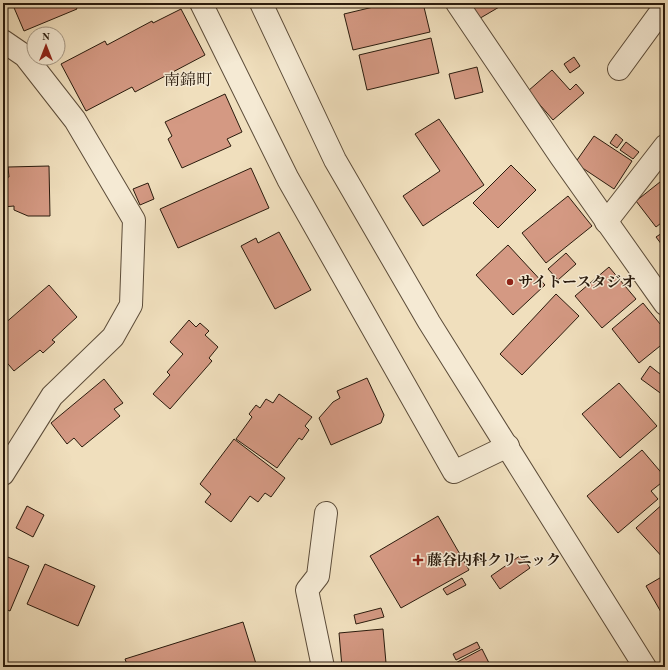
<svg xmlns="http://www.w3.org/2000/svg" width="668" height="670" viewBox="0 0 668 670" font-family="'Old Standard TT','Noto Serif JP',serif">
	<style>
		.building { fill: #d49983; stroke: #2a1b0d }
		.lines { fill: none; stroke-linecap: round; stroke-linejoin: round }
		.minor-casing { stroke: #5c4c39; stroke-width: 24 }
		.tertiary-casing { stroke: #5c4c39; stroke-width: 24 }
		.minor { stroke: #f5ead4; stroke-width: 22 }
		.tertiary { stroke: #f5ead4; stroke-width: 22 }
		.poi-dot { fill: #8f2418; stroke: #f5ead4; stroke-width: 1.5 }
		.labels { text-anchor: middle; stroke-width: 3; stroke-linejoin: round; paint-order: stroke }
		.poi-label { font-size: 15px; font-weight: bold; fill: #2a1b0d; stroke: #f5ead4; text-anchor: start }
		.neighbourhood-label { font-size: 16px; fill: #2a1b0d; stroke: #f5ead4 }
	</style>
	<rect width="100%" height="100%" fill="#f0dfbd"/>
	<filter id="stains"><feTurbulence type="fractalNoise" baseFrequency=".005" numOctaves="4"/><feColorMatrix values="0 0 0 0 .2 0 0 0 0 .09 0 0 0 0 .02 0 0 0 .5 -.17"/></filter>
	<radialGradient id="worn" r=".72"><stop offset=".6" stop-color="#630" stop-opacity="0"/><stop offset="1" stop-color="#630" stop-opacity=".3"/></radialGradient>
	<g class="building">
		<polygon points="12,3 74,3 77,9 24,31"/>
		<polygon points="390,3 423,3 430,32 353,50 344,14"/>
		<polygon points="468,3 506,3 477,20"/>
		<polygon points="181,9 205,55 135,92 132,87 86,111 61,64 105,41 107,45 152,21 153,23"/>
		<polygon points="431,38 439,73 367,90 359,55"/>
		<polygon points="574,57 580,66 570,73 564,64"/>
		<polygon points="477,67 483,92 455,99 449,74"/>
		<polygon points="552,70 570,90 576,84 584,93 553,120 528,91"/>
		<polygon points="225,94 242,132 227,139 231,146 182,168 168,139 172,136 165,122"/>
		<polygon points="439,119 484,185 423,226 403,196 440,171 415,134"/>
		<polygon points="616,134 623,140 617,148 610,143"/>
		<polygon points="594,136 632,161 614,189 575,163"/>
		<polygon points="626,142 639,152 633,159 620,150"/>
		<polygon points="511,165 536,190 498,228 473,203"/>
		<polygon points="49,166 50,216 28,216 14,210 14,206 3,207 3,178 9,177 8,167"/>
		<polygon points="251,168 269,208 178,248 160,209"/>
		<polygon points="665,178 665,220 656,227 636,201"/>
		<polygon points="148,183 154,199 140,205 133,189"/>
		<polygon points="568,196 592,226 546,263 522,233"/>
		<polygon points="665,231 665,249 656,237"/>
		<polygon points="279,232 311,290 275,309 241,246 256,238 258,243"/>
		<polygon points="508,245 545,285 513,315 476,275"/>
		<polygon points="566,253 576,264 558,280 548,269"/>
		<polygon points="609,267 636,299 602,328 575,296"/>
		<polygon points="49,285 77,317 52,340 55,342 43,353 40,350 14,371 3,358 3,325"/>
		<polygon points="556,294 579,316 522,375 500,354"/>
		<polygon points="643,303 665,330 665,342 639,363 612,329"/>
		<polygon points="189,320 196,327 200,323 209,331 205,335 218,347 209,358 212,361 170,409 153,394 170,375 167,372 183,354 170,342"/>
		<polygon points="650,366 665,378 665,392 663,395 641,379"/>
		<polygon points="367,378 384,415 381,423 331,445 319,418 333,402 340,398 337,391"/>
		<polygon points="104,379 123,403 114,409 120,416 82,447 74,438 67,444 51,423"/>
		<polygon points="619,383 657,426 620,458 582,414"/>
		<polygon points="279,394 312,417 305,426 309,430 302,440 299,438 277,468 236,439 252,417 249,414 256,405 260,408 266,399 273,403"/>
		<rect x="662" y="403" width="3" height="56"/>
		<polygon points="234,439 285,478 271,497 265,493 258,502 250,496 231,522 205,502 211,494 200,484"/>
		<polygon points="642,450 665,477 665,480 651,491 658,499 618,533 587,496"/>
		<polygon points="665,502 665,558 664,559 636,528"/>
		<polygon points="27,506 44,515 33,537 16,528"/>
		<polygon points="438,516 469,570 401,608 370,556"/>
		<polygon points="3,555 29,566 10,611 3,608"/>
		<polygon points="521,555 530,568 500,589 491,576"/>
		<polygon points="45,564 95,586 78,626 27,604"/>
		<polygon points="665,575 665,619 646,586"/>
		<polygon points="462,578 466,585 447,595 443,589"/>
		<polygon points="381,608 384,617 356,624 354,615"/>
		<polygon points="243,622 257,667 128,667 125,659"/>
		<polygon points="383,629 386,663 368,665 368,667 342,667 339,633"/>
		<polygon points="477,642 480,648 456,660 453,654"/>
		<polygon points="482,649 491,667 448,667"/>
	</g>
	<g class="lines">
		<defs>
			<g id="minor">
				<polyline points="201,3 288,179 454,472 508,446"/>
				<polyline points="457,3 561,157 665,304"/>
				<polyline points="3,41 25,56 75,120 134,220 131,305 113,337 52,396 3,474"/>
				<polyline points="619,69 665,6"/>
				<polyline points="606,222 665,146"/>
				<polyline points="323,667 307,590 318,576 326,513"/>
			</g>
			<polyline id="tertiary" points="261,3 335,160 429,322 645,667"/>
		</defs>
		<use href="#minor" class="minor-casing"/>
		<use href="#tertiary" class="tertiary-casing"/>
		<use href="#minor" class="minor"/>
		<use href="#tertiary" class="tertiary"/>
	</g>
	<g class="poi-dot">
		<circle cx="510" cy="282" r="4"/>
		<path d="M416 554h4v4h4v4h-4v4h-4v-4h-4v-4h4z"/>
	</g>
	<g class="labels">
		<g class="poi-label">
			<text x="518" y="287">サイトースタジオ</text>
			<text x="427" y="565">藤谷内科クリニック</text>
		</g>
		<g class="neighbourhood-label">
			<text x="188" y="85">南錦町</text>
		</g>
	</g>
	<rect width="668" height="670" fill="none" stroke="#f0dfbd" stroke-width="16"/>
	<rect x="4" y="4" width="660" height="662" fill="none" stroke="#2a1b0d" stroke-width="2"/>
	<rect x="8" y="8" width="652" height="654" fill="none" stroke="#2a1b0d"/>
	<g transform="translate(46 46)"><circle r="19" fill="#f5ead4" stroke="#a49784"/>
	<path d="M0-3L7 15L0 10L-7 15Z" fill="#8f2418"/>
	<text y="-6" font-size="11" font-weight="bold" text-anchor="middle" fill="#2a1b0d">N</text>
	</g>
	<rect width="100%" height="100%" filter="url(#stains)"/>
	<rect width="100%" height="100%" fill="url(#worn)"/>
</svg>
